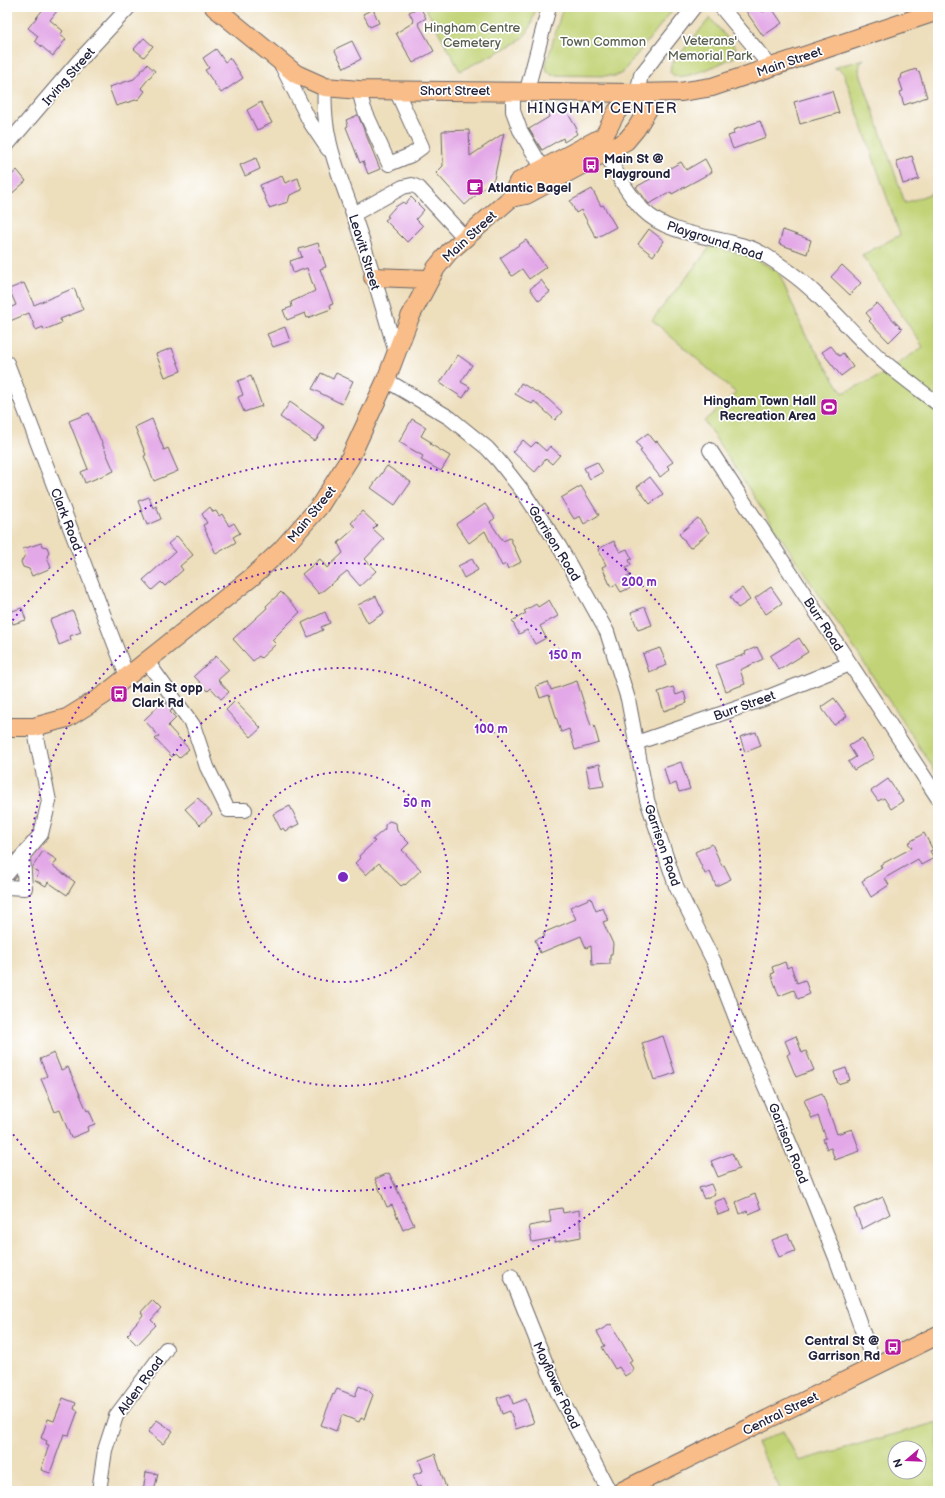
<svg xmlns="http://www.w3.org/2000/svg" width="945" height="1498" viewBox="0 0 945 1498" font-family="'Balsamiq Sans',sans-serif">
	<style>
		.green { fill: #c1d376; stroke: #727a58; fill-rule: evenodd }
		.building { fill: #e3a8e7 }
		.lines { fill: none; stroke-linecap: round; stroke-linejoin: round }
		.minor-casing { stroke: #696468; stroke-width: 16 }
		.major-casing { stroke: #696468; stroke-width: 20 }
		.minor { stroke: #fff; stroke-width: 14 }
		.major { stroke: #f8bd88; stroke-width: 18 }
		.ring { fill: none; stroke: #7b2cbf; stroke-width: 2; stroke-dasharray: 2 4 }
		.labels { text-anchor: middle; stroke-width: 3.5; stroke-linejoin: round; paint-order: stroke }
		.park-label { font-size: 13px; fill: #5a6050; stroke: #fff }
		.street-label { font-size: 13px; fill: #22223b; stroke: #fff }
		.poi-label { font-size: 13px; font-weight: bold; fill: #22223b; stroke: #fff; text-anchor: start }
		.quarter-label { font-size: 15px; letter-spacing: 1px; fill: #22223b; stroke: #fff }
		.centre { fill: #7b2cbf; stroke: #fff; stroke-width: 2 }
		.ring-label { font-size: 12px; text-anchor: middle; font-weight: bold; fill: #7b2cbf; stroke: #fff; stroke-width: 3.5; stroke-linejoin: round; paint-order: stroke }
	</style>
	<rect width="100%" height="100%" fill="#fff"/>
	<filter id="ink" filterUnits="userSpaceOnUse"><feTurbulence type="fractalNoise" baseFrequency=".025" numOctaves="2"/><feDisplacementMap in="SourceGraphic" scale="8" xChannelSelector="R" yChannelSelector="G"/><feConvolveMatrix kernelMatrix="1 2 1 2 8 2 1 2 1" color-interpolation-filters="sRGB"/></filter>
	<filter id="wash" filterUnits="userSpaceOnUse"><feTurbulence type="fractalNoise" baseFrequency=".012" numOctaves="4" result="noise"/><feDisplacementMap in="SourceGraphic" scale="16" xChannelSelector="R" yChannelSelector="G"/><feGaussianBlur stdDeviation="0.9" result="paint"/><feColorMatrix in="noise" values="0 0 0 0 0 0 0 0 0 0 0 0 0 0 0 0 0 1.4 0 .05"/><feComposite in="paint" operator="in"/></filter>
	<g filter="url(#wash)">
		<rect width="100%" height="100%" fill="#eddebc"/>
		<g class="green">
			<path d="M425,7H536C531,24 531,33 516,43L460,71Z"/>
			<polygon points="563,7 675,7 622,73 616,76 552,75 547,71 546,65"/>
			<path d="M710,18L741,54C728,59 679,87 670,72L671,65Z"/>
			<polygon points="864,59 860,64 859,70 905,203 938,191 938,775 704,421 736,393 652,320 711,246 749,256 778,271 805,334 843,393 878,377 923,347 862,255 900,235 844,74 839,69 833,68"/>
			<path d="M938,1422V1491H781L757,1443L783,1431L799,1461ZM895,1448H919V1472H895Z"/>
		</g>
		<g id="blocks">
			<g class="building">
				<polygon points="45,7 60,7 50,20 63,31 60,35 66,39 53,56 35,41 38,36 28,28"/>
				<polygon points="420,7 426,18 418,23 434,51 413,63 396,33 414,22 409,12"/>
				<polygon points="743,7 760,7 763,12 771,7 782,23 763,36"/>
				<polygon points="373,9 379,23 370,27 363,14"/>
				<polygon points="144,38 153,46 144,57 134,49"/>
				<polygon points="352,41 361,59 344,68 335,51 337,48"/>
				<polygon points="216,49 225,62 230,58 243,78 221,93 205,70 209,68 203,58"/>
				<polygon points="147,64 155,71 141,88 145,91 139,99 116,106 109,87 134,79"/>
				<polygon points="916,69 917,72 919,71 927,97 904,105 900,92 903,91 899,79 901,79 902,74"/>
				<polygon points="832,91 839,113 800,124 794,102"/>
				<polygon points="261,102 272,123 257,130 247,110"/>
				<polygon points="563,105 577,129 575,130 577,134 564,142 563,138 542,150 529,129 549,117 548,114"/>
				<polygon points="358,115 380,169 368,174 363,161 360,163 346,127 348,126 346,120"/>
				<polygon points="760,121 766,137 733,149 728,136 734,134 733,130"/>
				<polygon points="469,130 470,156 504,133 494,179 465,205 436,173 443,166 442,131"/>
				<polygon points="912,156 919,179 903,184 896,161"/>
				<polygon points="256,158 260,169 245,176 240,165"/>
				<polygon points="705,159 712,172 672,194 671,192 649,204 636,187 681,162 686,170"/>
				<polygon points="17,170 26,181 7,198 7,179"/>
				<polygon points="282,176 285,183 298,178 302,190 290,195 288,202 269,208 260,185"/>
				<polygon points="592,189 601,206 603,205 616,227 596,238 581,210 576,213 570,201"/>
				<polygon points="411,197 424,210 416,219 423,226 407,242 385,220 389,217 387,216 395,207 403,202 405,204"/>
				<polygon points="649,229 664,241 653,256 638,244"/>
				<polygon points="783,230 811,240 807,254 779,244"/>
				<polygon points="526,240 546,267 529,279 522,269 512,276 500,258"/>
				<polygon points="318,243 326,267 320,269 333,304 330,305 331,309 307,318 305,313 287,320 283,310 292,307 291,302 315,291 307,268 293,273 290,261 302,257 299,249"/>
				<polygon points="842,265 861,283 850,295 831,277"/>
				<polygon points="541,280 550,292 539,301 530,289"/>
				<polygon points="24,283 34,305 74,288 83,310 60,319 61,323 44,330 43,327 36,330 29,313 10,321 7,309 16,305 9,289"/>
				<polygon points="877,303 902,329 889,342 869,321 871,319 866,313"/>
				<polygon points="285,327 290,341 273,347 267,334"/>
				<polygon points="831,346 839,356 843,353 853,367 841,376 822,352"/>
				<polygon points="172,348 181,371 165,377 156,354"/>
				<polygon points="458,355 472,365 461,382 470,387 463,398 440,383"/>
				<polygon points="321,373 333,379 336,373 353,381 342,404 312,389"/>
				<polygon points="251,376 262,406 244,412 238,397 243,395 238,381"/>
				<polygon points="521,383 548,399 562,412 555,420 534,401 532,404 515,394"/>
				<polygon points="290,402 325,427 315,441 280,417"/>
				<polygon points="89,413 114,471 85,483 81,472 88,469 69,421"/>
				<polygon points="152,419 164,450 168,448 178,471 154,481 144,456 146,455 135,427"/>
				<polygon points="412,419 426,427 421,436 431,442 430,444 450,456 441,471 421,460 423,456 399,442"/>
				<polygon points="648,433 655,442 657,441 673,462 667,466 670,469 660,477 640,451 642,450 636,442"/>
				<polygon points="523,440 531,447 536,442 546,451 550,446 560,455 552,464 546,459 535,472 513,452"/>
				<polygon points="597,462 603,472 590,479 584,468"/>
				<polygon points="387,466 411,482 395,505 371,488"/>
				<polygon points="650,477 663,494 650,504 637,487"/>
				<polygon points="581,486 599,515 584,524 580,516 574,519 561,498"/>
				<polygon points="149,497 153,508 156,506 161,519 147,525 138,501"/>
				<polygon points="485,504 495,518 490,522 503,541 510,538 521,562 508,569 506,564 502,566 485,531 469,543 456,524"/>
				<polygon points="210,507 213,512 216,511 219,516 222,514 229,526 234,523 240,533 233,537 236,542 216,554 203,525 207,523 202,514"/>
				<polygon points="362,511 377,525 373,529 384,539 365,559 376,571 360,586 347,571 319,594 302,574 320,559 327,568 343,553 338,543 356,527 351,523"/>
				<polygon points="698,518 709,533 690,548 679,534"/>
				<polygon points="177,536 193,555 180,566 183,570 165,586 161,582 152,590 143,580 175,552 168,544"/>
				<polygon points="614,541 620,552 627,549 632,559 629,560 631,565 626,568 630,576 625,578 630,588 621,592 616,584 611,587 602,567 606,565 598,549"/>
				<polygon points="41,543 42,546 47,547 49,552 47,557 51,568 32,576 29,569 23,567 21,562 25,555 23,549"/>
				<polygon points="472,559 478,570 464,578 458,566"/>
				<polygon points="771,587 782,603 766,614 755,598"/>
				<polygon points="742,588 750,600 738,608 730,597"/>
				<polygon points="281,592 300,612 272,640 276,644 261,658 259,656 253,661 233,639 267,608 266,606"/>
				<polygon points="376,596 384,613 368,623 358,605"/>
				<polygon points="549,600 558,616 540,626 546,638 535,644 527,630 519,634 512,621 526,613 524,611 536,604 538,607"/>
				<polygon points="645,607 652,625 638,630 631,612"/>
				<polygon points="22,608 26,620 13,624 9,612"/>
				<polygon points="73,611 81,632 70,636 71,640 59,645 50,620"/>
				<polygon points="325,612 330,623 321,627 323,630 308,637 302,623"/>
				<polygon points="799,638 808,652 779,670 770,656"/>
				<polygon points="757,647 763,659 740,670 745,684 726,691 716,665 746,654 745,652"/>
				<polygon points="660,648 667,665 649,672 643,654"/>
				<polygon points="216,656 229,670 218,680 229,692 221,699 211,688 208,691 194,676"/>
				<polygon points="577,681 591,726 594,725 599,743 575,750 569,729 561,732 549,695 540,698 536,686 548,682 551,690"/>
				<polygon points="673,687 676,695 684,692 687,703 664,711 658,692"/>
				<polygon points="834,698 847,716 834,725 821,707"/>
				<polygon points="164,701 172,710 170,712 176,718 168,726 189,749 179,758 175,754 172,757 155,739 159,736 144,720"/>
				<polygon points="235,701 261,728 251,737 226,710"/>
				<polygon points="756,732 761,746 745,752 740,737"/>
				<polygon points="862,738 874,758 854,770 848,762 856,757 849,746"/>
				<polygon points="681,762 690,789 679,792 676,783 669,786 664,768"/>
				<polygon points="600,764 604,786 590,788 586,767"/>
				<polygon points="888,779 903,801 891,809 884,798 878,801 871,791"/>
				<polygon points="198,798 212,814 200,825 185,809"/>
				<polygon points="290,806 299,824 285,831 283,828 281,830 273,814"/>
				<polygon points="389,821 396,823 397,831 409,843 402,850 421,870 405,885 404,884 401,886 379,863 366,875 355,863 360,858 359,856 375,841 372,840 385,829 385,825"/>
				<polygon points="924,833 933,850 930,851 934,858 921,865 918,859 885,878 889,885 871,897 862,881 882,868 880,865 912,848 908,843"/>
				<polygon points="712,844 722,866 724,865 731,879 716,886 710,872 705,874 695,852"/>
				<polygon points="43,851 57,860 53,866 75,882 67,895 48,882 46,886 35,880 39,873 32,868"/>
				<polygon points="591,898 596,911 603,908 608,920 603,922 613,944 612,954 610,954 610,964 592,965 591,946 586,948 581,936 540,953 535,940 545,936 543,933 576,919 570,907"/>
				<polygon points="785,962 787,968 791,966 797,983 805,980 810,994 798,999 794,990 779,996 771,974 774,973 772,967"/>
				<polygon points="663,1036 675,1073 654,1080 642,1043"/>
				<polygon points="796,1036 802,1053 806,1051 814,1070 796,1077 787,1055 790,1053 785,1041"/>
				<polygon points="54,1053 61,1070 68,1067 87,1111 89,1110 95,1124 87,1127 88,1131 71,1138 60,1110 55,1112 41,1079 47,1076 40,1059"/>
				<polygon points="846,1068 850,1080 838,1084 834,1072"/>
				<polygon points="822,1093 837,1134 852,1129 860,1151 835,1160 831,1148 827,1149 823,1139 826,1138 818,1116 812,1119 804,1100"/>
				<polygon points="732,1153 739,1169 718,1177 711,1161"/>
				<polygon points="389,1173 414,1225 403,1230 392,1205 387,1207 375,1179"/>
				<polygon points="711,1184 715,1194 704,1199 699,1188"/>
				<polygon points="755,1194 761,1209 749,1214 747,1211 740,1214 736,1202"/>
				<polygon points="883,1197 890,1214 862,1229 854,1209"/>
				<polygon points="725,1198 730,1211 718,1215 714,1202"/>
				<polygon points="562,1208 563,1213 579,1210 581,1237 555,1242 555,1238 532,1242 529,1226 551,1222 549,1210"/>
				<polygon points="788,1234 795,1251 779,1257 772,1240"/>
				<polygon points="152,1300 161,1309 151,1320 156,1325 137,1345 127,1335 131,1331 130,1330 143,1315 141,1312"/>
				<polygon points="611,1324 632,1360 629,1362 634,1370 625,1376 619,1367 615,1369 602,1347 605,1346 597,1332"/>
				<polygon points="359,1386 368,1390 373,1395 364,1419 361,1418 359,1422 342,1415 336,1431 321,1425 333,1394 334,1395 337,1389 355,1396"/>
				<polygon points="510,1394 513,1404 526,1399 534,1423 516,1429 510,1411 502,1414 497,1398"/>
				<polygon points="63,1398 76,1403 74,1409 78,1411 69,1435 64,1434 50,1473 41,1470 49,1445 46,1444 47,1441 41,1438 48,1419 54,1421"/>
				<polygon points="157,1420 173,1431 163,1444 148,1432"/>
				<polygon points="435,1454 447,1491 423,1491 421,1485 417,1487 413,1475 423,1471 419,1460"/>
				<polygon points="146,1472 158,1474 154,1491 143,1491"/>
			</g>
		</g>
	</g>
	<g filter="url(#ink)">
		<use href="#blocks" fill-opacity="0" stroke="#696468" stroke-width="1"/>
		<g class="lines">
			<defs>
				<g id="minor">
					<polyline points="721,7 771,67"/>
					<polyline points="280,62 310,122 328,149"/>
					<path d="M325,87C321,140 342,179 358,228C372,269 384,311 396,353"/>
					<polyline points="359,90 364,109 389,164 411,155 422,147 396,90"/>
					<polyline points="513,90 513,111 520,130 543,169"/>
					<polyline points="527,90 549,7"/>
					<polyline points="637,93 641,75 694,7"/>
					<path d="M600,144C613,166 625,191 643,210C671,238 718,235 753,249C765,254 776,262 787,270C823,295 850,332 883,361C901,376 920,390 938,404"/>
					<polyline points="7,145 77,63 129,7"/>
					<polyline points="354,214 403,187 412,185 419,188 465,238"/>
					<polyline points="7,363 127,676"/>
					<polyline points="386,380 450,418 487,448 499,461 524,493 559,546 607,632 628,699 647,800 676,886 714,962 739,1026 799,1165 836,1258 875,1366"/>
					<polyline points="710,450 938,798"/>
					<polyline points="146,660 193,725 207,767 228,810 245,810"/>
					<polyline points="636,743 761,700 850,664"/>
					<polyline points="7,874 41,834 49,801 34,727"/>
					<polyline points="7,887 25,888 23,857"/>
					<polyline points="511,1276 557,1391 609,1491"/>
					<polyline points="99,1491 105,1450 116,1416 166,1349"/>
				</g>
				<g id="major">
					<polyline points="214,7 296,74 325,87 359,90 637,93 680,92 712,87 938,11"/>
					<polyline points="511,198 526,195 626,141 636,129 647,111 644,100 637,93"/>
					<polyline points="373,277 428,279"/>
					<polyline points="7,727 34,727 67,718 104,695 252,577 281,550 319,507 350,458 386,380 410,317 436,268 449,252 511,198 518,182 604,136 617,111 637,93"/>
					<polyline points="622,1491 938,1335"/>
				</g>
			</defs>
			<use href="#minor" class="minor-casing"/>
			<use href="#major" class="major-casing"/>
			<use href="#minor" class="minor"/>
			<use href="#major" class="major"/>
		</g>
	</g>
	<g class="ring">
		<circle cx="343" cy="877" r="105"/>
		<circle cx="343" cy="877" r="209"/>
		<circle cx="343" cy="877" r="314"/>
		<path d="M9 625A418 418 0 1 1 9 1129"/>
	</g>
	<defs>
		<symbol id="bus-square" viewBox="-11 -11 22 22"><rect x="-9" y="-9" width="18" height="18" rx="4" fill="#b5179e" stroke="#fff"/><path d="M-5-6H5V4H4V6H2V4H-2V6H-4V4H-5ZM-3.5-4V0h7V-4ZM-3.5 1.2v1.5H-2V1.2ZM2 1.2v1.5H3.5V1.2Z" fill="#fff"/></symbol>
		<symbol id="cafe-square" viewBox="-11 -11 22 22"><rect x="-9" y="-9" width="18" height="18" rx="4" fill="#b5179e" stroke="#fff"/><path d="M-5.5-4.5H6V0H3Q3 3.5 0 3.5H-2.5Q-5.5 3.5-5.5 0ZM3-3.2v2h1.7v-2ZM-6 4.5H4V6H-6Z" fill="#fff"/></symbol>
		<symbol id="stadium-square" viewBox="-11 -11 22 22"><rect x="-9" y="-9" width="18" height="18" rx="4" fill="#b5179e" stroke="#fff"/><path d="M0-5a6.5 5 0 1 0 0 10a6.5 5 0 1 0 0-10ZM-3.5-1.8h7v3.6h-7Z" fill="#fff"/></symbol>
	</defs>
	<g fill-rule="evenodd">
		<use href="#bus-square" x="581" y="155" width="20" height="20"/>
		<use href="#cafe-square" x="465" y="177" width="20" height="20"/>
		<use href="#stadium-square" x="819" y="397" width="20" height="20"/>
		<use href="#bus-square" x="109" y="684" width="20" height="20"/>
		<use href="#bus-square" x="883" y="1337" width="20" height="20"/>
	</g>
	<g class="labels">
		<g class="park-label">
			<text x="472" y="32">Hingham Centre<tspan x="472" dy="15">Cemetery</tspan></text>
			<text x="710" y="45">Veterans'<tspan x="710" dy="15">Memorial Park</tspan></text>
			<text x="603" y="46">Town Common</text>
		</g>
		<g class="street-label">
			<text transform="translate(789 61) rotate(-19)" y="5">Main Street</text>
			<text transform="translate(68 76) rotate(-49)" y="5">Irving Street</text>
			<text x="455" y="95">Short Street</text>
			<text transform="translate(469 236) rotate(-43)" y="5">Main Street</text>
			<text transform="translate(715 240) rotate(18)" y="5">Playground Road</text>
			<text transform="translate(365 252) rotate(73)" y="5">Leavitt Street</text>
			<text transform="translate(311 514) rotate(-51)" y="5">Main Street</text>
			<text transform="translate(67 519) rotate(69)" y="5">Clark Road</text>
			<text transform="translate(555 543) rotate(58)" y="5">Garrison Road</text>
			<text transform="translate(824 624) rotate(57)" y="5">Burr Road</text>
			<text transform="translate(744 705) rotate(-20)" y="5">Burr Street</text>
			<text transform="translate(663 845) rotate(71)" y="5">Garrison Road</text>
			<text transform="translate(789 1143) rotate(68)" y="5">Garrison Road</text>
			<text transform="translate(140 1385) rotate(-54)" y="5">Alden Road</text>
			<text transform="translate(557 1385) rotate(65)" y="5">Mayflower Road</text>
			<text transform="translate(780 1413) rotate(-26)" y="5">Central Street</text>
		</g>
		<g class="poi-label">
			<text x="604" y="163">Main St @<tspan x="604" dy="15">Playground</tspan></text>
			<text x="488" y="192">Atlantic Bagel</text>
			<text x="816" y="405" text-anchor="end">Hingham Town Hall<tspan x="816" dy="15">Recreation Area</tspan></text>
			<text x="132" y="692">Main St opp<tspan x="132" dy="15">Clark Rd</tspan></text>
			<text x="880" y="1345" text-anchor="end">Central St @<tspan x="880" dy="15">Garrison Rd</tspan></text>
		</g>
		<g class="quarter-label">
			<text x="602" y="113">HINGHAM CENTER</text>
		</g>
	</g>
	<circle cx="343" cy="877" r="6" class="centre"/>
	<g class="ring-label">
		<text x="639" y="586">200 m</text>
		<text x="565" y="659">150 m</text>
		<text x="491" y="733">100 m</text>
		<text x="417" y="807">50 m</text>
	</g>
	<rect width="945" height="1498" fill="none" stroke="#fff" stroke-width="24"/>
	<g transform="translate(907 1460) rotate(251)"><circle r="19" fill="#ffffff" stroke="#a7a7b1"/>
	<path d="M0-3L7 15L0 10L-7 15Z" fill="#b5179e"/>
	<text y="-6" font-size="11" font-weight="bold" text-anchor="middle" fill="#22223b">N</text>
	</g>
</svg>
